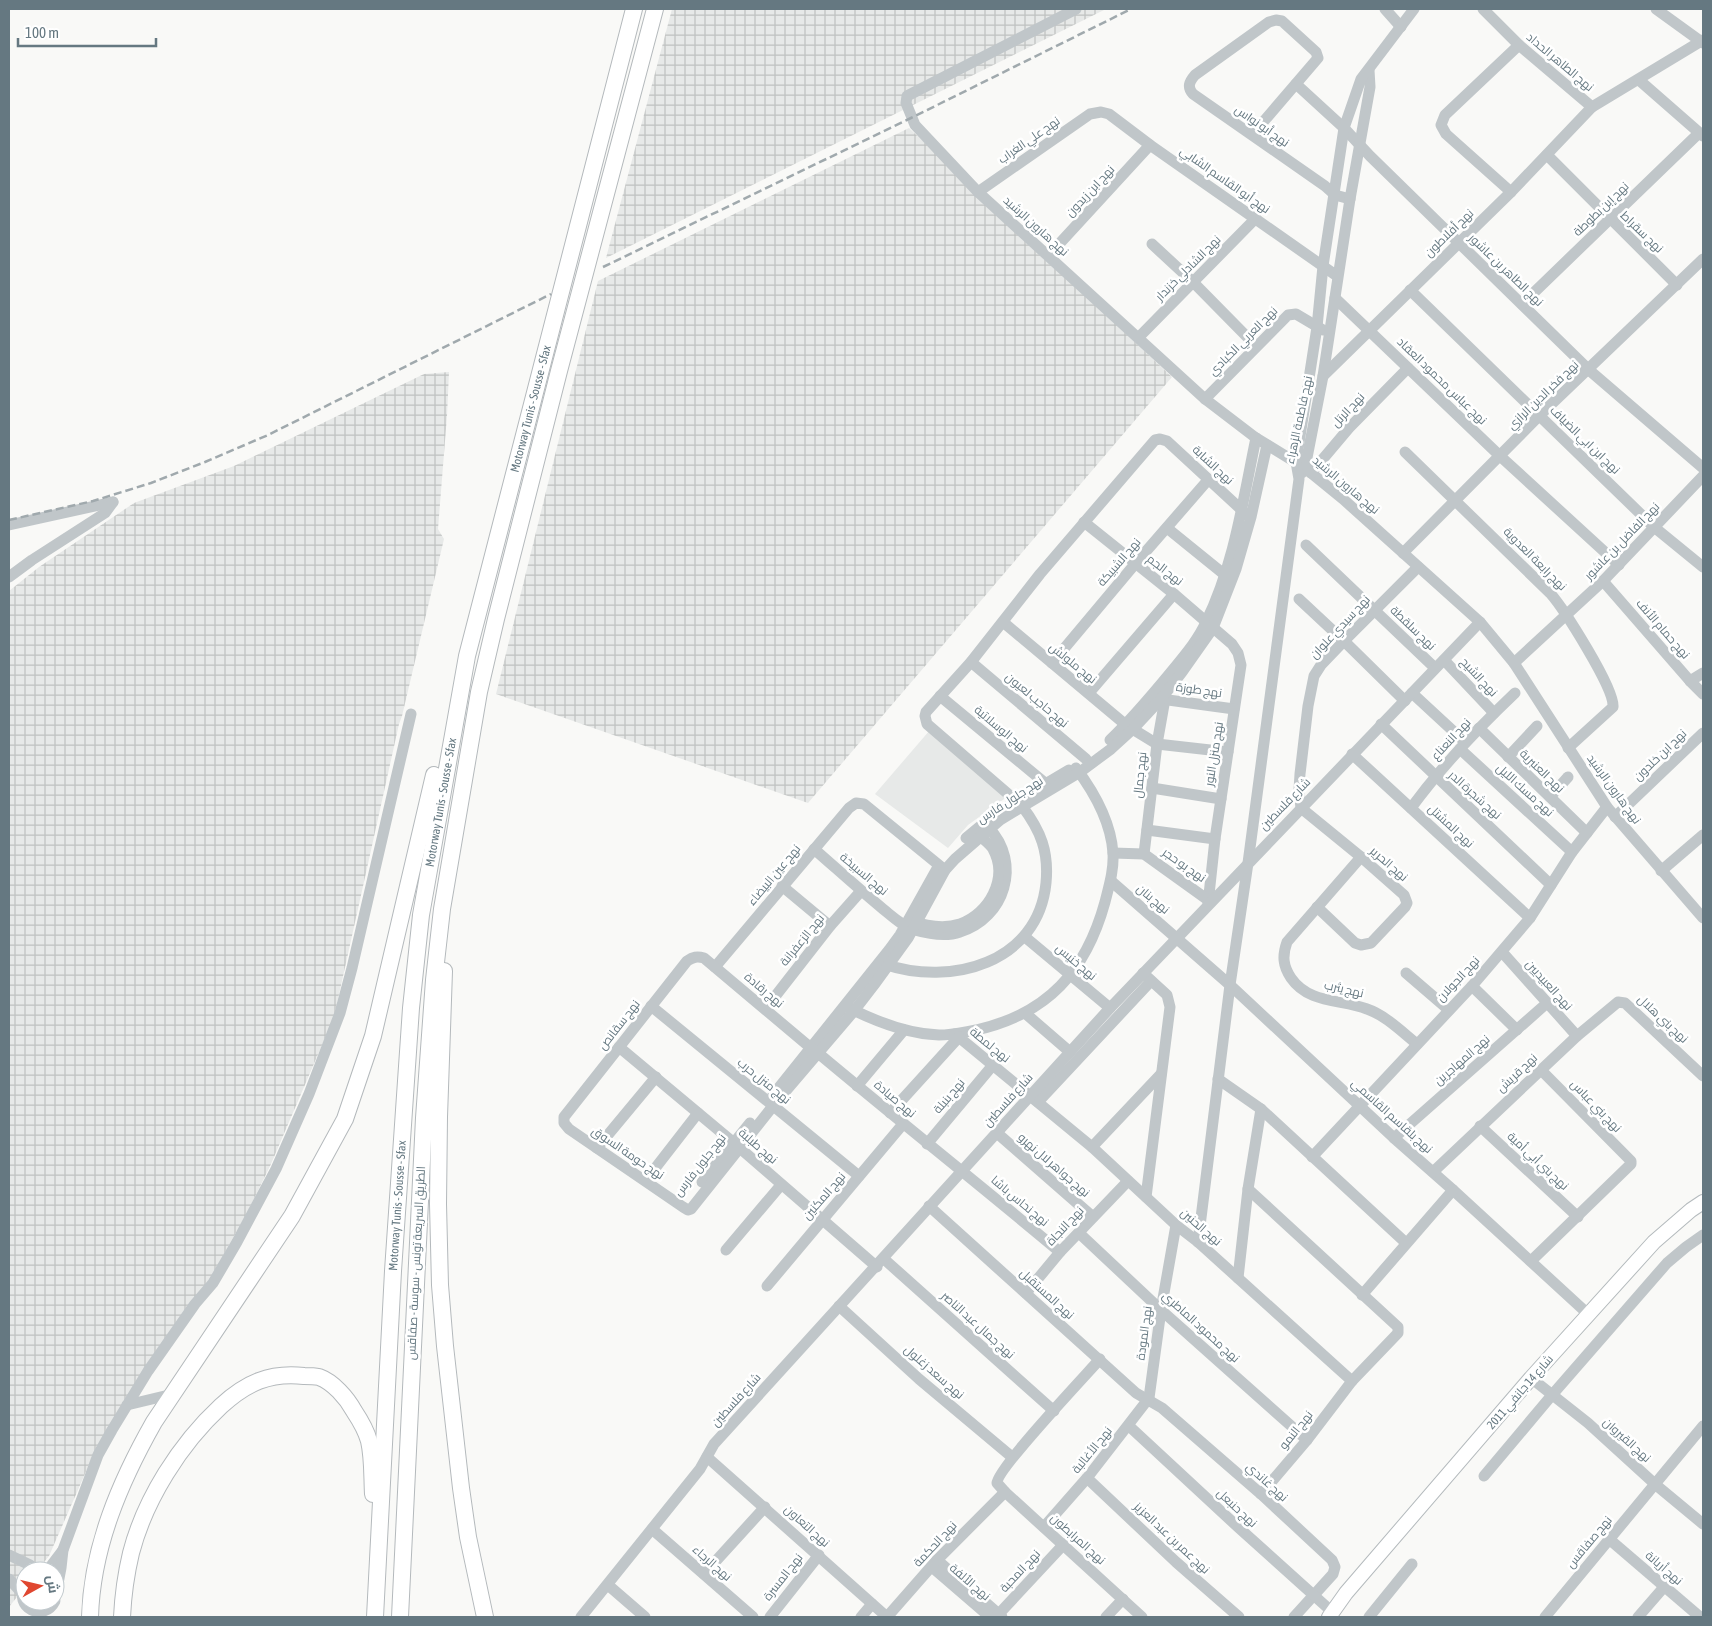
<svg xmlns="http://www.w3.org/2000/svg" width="1712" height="1626" viewBox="0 0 1712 1626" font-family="'Asap Condensed',Cairo,sans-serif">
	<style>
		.built { fill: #e7e9e8 }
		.industrial { fill: url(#industrial-grid) }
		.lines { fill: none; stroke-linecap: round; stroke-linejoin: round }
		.major-casing { stroke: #b4babd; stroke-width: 16 }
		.highway-casing { stroke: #b4b9bc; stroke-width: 18 }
		.minor { stroke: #c0c6c9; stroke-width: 11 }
		.major { stroke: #fff; stroke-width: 14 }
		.highway { stroke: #fff; stroke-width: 16 }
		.rail { stroke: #a0a9ad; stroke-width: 2.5; stroke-dasharray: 8 4; stroke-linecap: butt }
		.labels { text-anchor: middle; stroke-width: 5; stroke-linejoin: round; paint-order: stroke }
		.street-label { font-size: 12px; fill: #657881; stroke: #fff }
	</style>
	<defs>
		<pattern id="industrial-grid" width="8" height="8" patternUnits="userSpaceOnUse" patternTransform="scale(1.25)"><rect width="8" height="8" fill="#e7e9e8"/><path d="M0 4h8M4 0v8" fill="none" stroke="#bfc2c1"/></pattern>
	</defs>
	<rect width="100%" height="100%" fill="#f9f9f7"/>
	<polygon class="built" points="930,730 1011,794 968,825 948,848 875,794"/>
	<g class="industrial">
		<polygon points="672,9 1106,9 606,258"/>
		<polygon points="909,128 1172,377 808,803 496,694 598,281"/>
		<polygon points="449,372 447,416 438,529 444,539 402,716 399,724 334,1017 271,1164 247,1213 210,1279 95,1451 49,1556 37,1571 25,1571 25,1587 9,1607 9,591 39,567 134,503 234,466 424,374"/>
	</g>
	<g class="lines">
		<defs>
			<polyline id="major" points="1329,1617 1346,1593 1531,1378 1654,1242 1691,1210 1703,1202"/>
			<g id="highway">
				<polyline points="444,971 439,1117 438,1204 440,1285 445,1346 461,1488 468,1537 485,1617"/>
				<path d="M90,1617C92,1547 120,1482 154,1422L292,1216L345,1119L373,1036L434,775"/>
				<path d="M122,1617C123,1596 126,1574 131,1553C145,1499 180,1444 221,1406C246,1383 270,1372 304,1376C308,1376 314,1376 319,1377C333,1382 347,1398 354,1411C360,1420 366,1430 369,1441C373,1458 372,1477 373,1494"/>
				<path id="s1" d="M375,1617L393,1271L411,1008L421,915L467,656L634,9"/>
				<polyline points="400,1617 424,1118 434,980 442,909 479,692 496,619 559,371 655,9"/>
			</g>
		</defs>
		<use href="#major" class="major-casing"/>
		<use href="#highway" class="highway-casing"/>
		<g class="minor">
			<polyline points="1076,9 907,96 906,103 915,125 978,192 1205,399 1256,438 1305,468 1343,499 1480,622 1514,663 1607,807 1703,918"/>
			<polyline points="1385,9 1401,27"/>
			<polyline points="1483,9 1519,45 1592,107 1703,40"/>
			<polyline points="1656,9 1703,43"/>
			<polyline points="1639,80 1703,136"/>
			<polyline points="1296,84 1344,128 1370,156 1589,370 1703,468"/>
			<path d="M1252,135L1318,58L1316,52L1282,21L1276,20L1269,22L1195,75C1189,82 1187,87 1193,94L1325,186L1335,195L1350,199"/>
			<polyline points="1547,155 1677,285"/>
			<polyline points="978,192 1090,114 1101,112 1109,114 1150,145 1337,276"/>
			<polyline points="1511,192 1446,134 1441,125 1445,115 1519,45"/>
			<polyline points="1152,244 1193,282 1256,346"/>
			<polyline points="1049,255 1150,145"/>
			<polyline points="1410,290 1654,527 1703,567"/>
			<polyline points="1335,298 1500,456 1619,565"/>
			<polyline points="1522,304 1699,133"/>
			<polyline points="1139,337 1256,218"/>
			<polyline points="1323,376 1511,192 1592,107"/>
			<polyline points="1205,399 1288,315 1296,314 1323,330"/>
			<path d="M1405,452L1550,593C1564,609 1615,689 1613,707L1568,748"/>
			<polyline points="1302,473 1305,468 1323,376 1350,199 1370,87 1369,70"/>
			<polyline points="1311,473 1349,428 1408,368"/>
			<polyline points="1084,522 1174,594 1232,644 1238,653 1241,665 1215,839 1208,904"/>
			<polyline points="9,525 113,502"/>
			<polyline points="1167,528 1225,575"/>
			<polyline points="1306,545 1435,668"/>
			<polyline points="1403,553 1540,415 1703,259"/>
			<polyline points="9,577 32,560 105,513 113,502"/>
			<polyline points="1603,581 1690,681 1703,694"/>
			<polyline points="1299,599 1344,641 1405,701"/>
			<polyline points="1003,622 1126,725 1157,744 1228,752"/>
			<polyline points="1444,660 1494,713"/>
			<polyline points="971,662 1086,759"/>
			<polyline points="1052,663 1135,564 1208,480"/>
			<polyline points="1514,663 1603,581 1703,476"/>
			<polyline points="1690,681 1703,673"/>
			<polyline points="1089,693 1174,594"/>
			<polyline points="1412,693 1465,742"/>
			<polyline points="940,696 1045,783"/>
			<polyline points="1161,699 1234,709"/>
			<polyline points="1381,724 1551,885"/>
			<polyline points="1479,728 1587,833"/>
			<path d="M1110,740C1132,719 1152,695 1171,672C1184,656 1198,640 1206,622C1234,565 1243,500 1256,438"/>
			<polyline points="1460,749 1572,852"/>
			<polyline points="1352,754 1530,918"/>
			<polyline points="1508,757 1537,726"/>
			<polyline points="1152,788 1221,799"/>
			<polyline points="1550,797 1568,777"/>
			<path d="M1411,808C1442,766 1477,729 1515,693"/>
			<polyline points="1615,817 1703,733"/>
			<polyline points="1147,830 1215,839"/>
			<polyline points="966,838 995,814 1069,770"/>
			<path d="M814,849C837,869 860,890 883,909C893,917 902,926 915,930C929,934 946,937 960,932C1005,918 1022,863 989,828"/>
			<polyline points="1113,853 1144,854 1208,900"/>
			<polyline points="1144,854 1157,744 1165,699"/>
			<path d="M1361,857L1287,942C1282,956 1283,966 1291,978C1309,1004 1341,999 1367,1009C1385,1015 1402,1032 1417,1044"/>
			<polyline points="1661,871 1703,835"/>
			<polyline points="1111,881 1230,985 1394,1138 1453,1190 1588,1314"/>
			<polyline points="782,886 830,926"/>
			<polyline points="1317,907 1355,943 1361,945 1371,943 1405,907 1407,903 1404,895 1361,857 1301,808 1299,790 1300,774 1308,706 1314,676 1321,665 1344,641 1418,567"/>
			<path d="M911,921C926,926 945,929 960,924C989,914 1009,878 993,849C990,844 984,840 980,836"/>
			<polyline points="1025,937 1110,1008"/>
			<polyline points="1502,952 1577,1036"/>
			<path d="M884,964C951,987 1038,963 1046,883C1049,852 1041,831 1022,806L927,724L925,716L926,712L971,662L1040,574L1155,440L1160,439L1167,441L1245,513"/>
			<polyline points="715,967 849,808 856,803 864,804 945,870"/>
			<polyline points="1143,973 1167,995 1170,1007 1146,1197"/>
			<polyline points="1406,973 1449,1010"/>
			<polyline points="1472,986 1517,1030"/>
			<polyline points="651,1006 859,1176"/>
			<polyline points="766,1008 830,926 861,891"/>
			<path d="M849,1008C877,1022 908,1034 939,1035C952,1035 964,1032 976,1030C1048,1014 1086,971 1105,902C1109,886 1114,870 1113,853C1111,823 1094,792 1076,768"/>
			<polyline points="1025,1013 1070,1052"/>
			<polyline points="955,1034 1092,1147 1176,1225 1198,1242 1352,1381"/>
			<polyline points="619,1047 734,1143 877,1267"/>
			<polyline points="1218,1079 1261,1109 1406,1243"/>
			<polyline points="857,1086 904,1030"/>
			<polyline points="773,1095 889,950 900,935 938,867"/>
			<polyline points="1038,1102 1151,981"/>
			<polyline points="890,1113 959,1037"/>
			<polyline points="1480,1126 1578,1217"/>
			<polyline points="997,1133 1093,1217"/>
			<polyline points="1394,1138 1547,1003"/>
			<polyline points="927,1144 993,1065"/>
			<polyline points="1092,1147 1161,1074"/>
			<polyline points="597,1148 656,1077"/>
			<polyline points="1312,1157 1472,986 1530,918 1572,852 1607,807"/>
			<polyline points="1433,1172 1577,1036 1618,1002 1625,1003 1703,1076"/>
			<polyline points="646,1180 698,1113"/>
			<polyline points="702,1182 750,1123"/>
			<polyline points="1248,1189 1398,1327 1398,1333 1352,1381 1307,1440 1261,1494"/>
			<polyline points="929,1206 1136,1393 1162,1408 1261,1494 1332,1560 1335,1567 1333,1574 1294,1617"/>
			<polyline points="1079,1233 1161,1310 1307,1440"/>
			<polyline points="1198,1242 1230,985 1248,863 1299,479 1296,462 1317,327 1323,266 1344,128 1361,79 1414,9"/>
			<polyline points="726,1250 781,1185"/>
			<path d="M1060,1252C980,1185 898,1120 818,1053L811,1048L704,958C697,956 693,957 687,961L564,1117V1123L569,1129L683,1207L688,1210L691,1209L773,1106L854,1011L874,985L908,938L945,870L955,859L1000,820L1080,772L1111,749L1133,729L1161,699L1182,672L1213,628L1236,569L1251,517L1267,445"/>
			<polyline points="884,1259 1054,1411"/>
			<polyline points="1531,1261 1631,1164 1631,1161 1541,1070"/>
			<polyline points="1238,1278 1248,1189 1261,1109"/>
			<polyline points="767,1286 903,1124"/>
			<polyline points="1026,1293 1060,1252 1128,1181"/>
			<polyline points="1362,1295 1453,1190"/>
			<polyline points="839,1306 919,1379 1012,1457"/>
			<path d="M1100,1359C1085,1376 997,1469 997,1483L1005,1492L1142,1617"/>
			<polyline points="1531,1378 1588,1423 1656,1485 1703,1524"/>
			<polyline points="127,1405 173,1394"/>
			<polyline points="1129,1426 1239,1528 1329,1609"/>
			<polyline points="707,1457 887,1617 937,1560 1005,1492"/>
			<polyline points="1484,1476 1552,1395 1667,1263 1686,1247 1703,1235"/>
			<polyline points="1087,1478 1176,1562 1239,1617"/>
			<polyline points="1044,1527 1087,1478 1149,1398 1161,1310 1176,1225"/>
			<polyline points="652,1529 753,1617"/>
			<polyline points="1609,1539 1700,1617"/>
			<polyline points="9,1555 30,1565 36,1571"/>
			<polyline points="937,1560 1002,1617"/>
			<polyline points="932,1567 990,1617"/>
			<polyline points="47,1571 63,1550"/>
			<polyline points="704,1574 765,1507"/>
			<polyline points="9,1579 22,1593"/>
			<path d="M25,1585C13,1608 44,1623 55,1601"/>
			<polyline points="608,1585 645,1617"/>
			<polyline points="56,1594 61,1568 63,1550 98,1455 112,1430 148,1371 195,1304 213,1283 237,1242 276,1169 309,1094 340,1013 352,968 411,714"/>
			<polyline points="581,1617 700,1469 714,1444 1110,1008 1480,622"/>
			<polyline points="770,1617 819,1555"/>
			<polyline points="861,1617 872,1604"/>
			<polyline points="996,1617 1064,1544"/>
			<polyline points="1106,1617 1123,1599"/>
			<polyline points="1369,1617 1412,1564"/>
			<polyline points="1545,1617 1703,1426"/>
			<polyline points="1638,1617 1664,1587"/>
		</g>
		<use href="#major" class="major"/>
		<use href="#highway" class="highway"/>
		<g class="rail">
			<polyline points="603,267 911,118 1131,9"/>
			<polyline points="9,520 93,501 151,483 205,462 268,435 551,294"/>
		</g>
	</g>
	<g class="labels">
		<g class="street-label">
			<text transform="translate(1560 62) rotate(40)" y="4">نهج الطاهر الحداد</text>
			<text transform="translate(1262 126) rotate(35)" y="4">نهج أبو نواس</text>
			<text transform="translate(1029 140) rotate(-35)" y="4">نهج علي الغراب</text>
			<text transform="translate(1225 180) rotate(35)" y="4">نهج أبو القاسم الشابي</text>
			<text transform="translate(1090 191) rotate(-47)" y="4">نهج ابن زيدون</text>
			<text transform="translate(1601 209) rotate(-44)" y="4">نهج إبن بطوطة</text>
			<text transform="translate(1036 226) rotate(42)" y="4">نهج هارون الرشيد</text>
			<text transform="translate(1642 232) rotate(44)" y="4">نهج سقراط</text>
			<text transform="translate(1449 233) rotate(-44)" y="4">نهج أفلاطون</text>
			<text transform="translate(1188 268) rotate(-45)" y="4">نهج الشادلي خزندار</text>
			<text transform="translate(1506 270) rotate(44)" y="4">نهج الطاهر بن عاشور</text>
			<text transform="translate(1243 341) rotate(-45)" y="4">نهج العربي الكبادي</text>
			<text transform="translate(1442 381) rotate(44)" y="4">نهج عباس محمود العقاد</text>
			<text transform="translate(1543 395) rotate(-44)" y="4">نهج فخر الدين الرازي</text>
			<text dy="4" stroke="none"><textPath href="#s1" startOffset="1222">Motorway Tunis - Sousse - Sfax</textPath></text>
			<text transform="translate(1348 410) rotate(-47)" y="4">نهج الرتل</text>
			<text transform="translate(1299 420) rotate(-78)" y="4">نهج فاطمة الزهراء</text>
			<text transform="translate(1585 440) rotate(44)" y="4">نهج ابن ابي الضياف</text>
			<text transform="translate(1213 465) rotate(43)" y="4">نهج الشابة</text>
			<text transform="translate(1346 485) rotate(40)" y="4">نهج هارون الرشيد</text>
			<text transform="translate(1622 541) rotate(-46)" y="4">نهج الفاضل بن عاشور</text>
			<text transform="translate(1535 559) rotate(45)" y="4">نهج رابعة العدوية</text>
			<text transform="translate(1119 562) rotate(-49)" y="4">نهج الشبيكة</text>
			<text transform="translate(1165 570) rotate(38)" y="4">نهج الجم</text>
			<text transform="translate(1340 627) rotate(-47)" y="4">نهج سيدي علوان</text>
			<text transform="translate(1413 628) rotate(44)" y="4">نهج سلقطة</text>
			<text transform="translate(1663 629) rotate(49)" y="4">نهج حمام الأنف</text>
			<text transform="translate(1073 663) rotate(39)" y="4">نهج ملولش</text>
			<text transform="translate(1479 677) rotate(47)" y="4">نهج الشيح</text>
			<text transform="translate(1199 690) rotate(8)" y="4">نهج طوزة</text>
			<text transform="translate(1037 700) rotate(40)" y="4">نهج حاجب لعيون</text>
			<text transform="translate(1001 729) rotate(40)" y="4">نهج الوسلاتية</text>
			<text transform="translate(1451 739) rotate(-47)" y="4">نهج النعناع</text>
			<text transform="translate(1214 754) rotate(-81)" y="4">نهج منزل النور</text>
			<text transform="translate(1660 755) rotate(-44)" y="4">نهج ابن خلدون</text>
			<text transform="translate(1542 771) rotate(44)" y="4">نهج العنبرية</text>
			<text transform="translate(1140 775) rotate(-84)" y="4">نهج جمال</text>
			<text transform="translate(1614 789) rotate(54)" y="4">نهج هارون الرشيد</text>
			<text transform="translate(1525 790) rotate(42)" y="4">نهج مسك الليل</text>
			<text transform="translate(1475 795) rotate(42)" y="4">نهج شجرة الدر</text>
			<text transform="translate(1010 800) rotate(-33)" y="4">نهج جلول فارس</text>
			<text dy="4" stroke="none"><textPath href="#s1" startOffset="818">Motorway Tunis - Sousse - Sfax</textPath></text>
			<text transform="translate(1285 804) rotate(-46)" y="4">شارع فلسطين</text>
			<text transform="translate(1451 826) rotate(43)" y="4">نهج المشتل</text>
			<text transform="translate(1389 864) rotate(41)" y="4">نهج الحرير</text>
			<text transform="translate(1184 865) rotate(35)" y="4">نهج بو حجر</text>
			<text transform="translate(864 874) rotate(40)" y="4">نهج السبيخة</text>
			<text transform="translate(774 875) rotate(-50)" y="4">نهج عين البيضاء</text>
			<text transform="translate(1153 899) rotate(40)" y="4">نهج بنان</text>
			<text transform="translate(802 940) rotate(-51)" y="4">نهج الزعفرانة</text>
			<text transform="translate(1076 962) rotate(40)" y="4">نهج خنيس</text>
			<text transform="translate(1458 979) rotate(-47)" y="4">نهج الجولان</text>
			<text transform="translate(1549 985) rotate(48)" y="4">نهج العبيديين</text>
			<text transform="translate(1344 989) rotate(13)" y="4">نهج يثرب</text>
			<text transform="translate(764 990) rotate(40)" y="4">نهج رقادة</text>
			<text transform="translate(1663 1019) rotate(43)" y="4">نهج بني هلال</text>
			<text transform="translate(619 1025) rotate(-52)" y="4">نهج سقانص</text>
			<text transform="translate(990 1045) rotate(39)" y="4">نهج لمطة</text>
			<text transform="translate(1462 1060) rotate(-41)" y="4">نهج المهاجرين</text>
			<text transform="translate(1517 1073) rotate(-43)" y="4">نهج قريش</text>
			<text transform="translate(764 1081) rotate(39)" y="4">نهج منزل حرب</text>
			<text transform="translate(949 1096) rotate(-50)" y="4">نهج بنبلة</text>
			<text transform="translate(895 1099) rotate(40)" y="4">نهج صيادة</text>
			<text transform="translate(1008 1100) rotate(-48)" y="4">شارع فلسطين</text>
			<text transform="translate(1596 1106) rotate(46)" y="4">نهج بني عباس</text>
			<text transform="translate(1392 1116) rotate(42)" y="4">نهج بلقاسم القاسمي</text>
			<text transform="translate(758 1146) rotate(41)" y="4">نهج طبلبة</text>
			<text transform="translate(628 1153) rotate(34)" y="4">نهج حومة السوق</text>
			<text transform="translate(1538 1161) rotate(43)" y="4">نهج بني أبي أمية</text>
			<text transform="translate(700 1165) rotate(-52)" y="4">نهج جلول فارس</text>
			<text transform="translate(1054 1165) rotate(41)" y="4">نهج جواهر لال نهرو</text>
			<text transform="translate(824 1196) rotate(-49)" y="4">نهج المكنين</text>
			<text transform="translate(1020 1201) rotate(40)" y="4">نهج نحاس باشا</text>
			<text dy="4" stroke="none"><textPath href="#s1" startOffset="412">Motorway Tunis - Sousse - Sfax</textPath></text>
			<text transform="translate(1065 1226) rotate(-47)" y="4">نهج النجاة</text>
			<text transform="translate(1201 1227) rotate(41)" y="4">نهج الحنين</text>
			<text transform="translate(416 1263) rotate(-87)" y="4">الطريق السريعة تونس - سوسة - صفاقس</text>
			<text transform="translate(1047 1294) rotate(42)" y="4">نهج المستقبل</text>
			<text transform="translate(978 1325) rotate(42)" y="4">نهج جمال عبد الناصر</text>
			<text transform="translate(1201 1327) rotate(42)" y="4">نهج محمود الماطري</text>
			<text transform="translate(1144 1333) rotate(-82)" y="4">نهج المودة</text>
			<text transform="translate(934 1372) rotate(41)" y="4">نهج سعد زغلول</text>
			<text transform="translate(1520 1392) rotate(-49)" y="4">شارع 14 جانفي 2011</text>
			<text transform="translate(736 1400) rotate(-48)" y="4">شارع فلسطين</text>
			<text transform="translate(1296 1430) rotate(-51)" y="4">نهج النمو</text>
			<text transform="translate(1627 1440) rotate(42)" y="4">نهج القيروان</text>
			<text transform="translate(1092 1450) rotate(-51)" y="4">نهج الأغالبة</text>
			<text transform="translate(1267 1482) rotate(42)" y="4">نهج غاندي</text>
			<text transform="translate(1237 1508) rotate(43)" y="4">نهج حنبعل</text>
			<text transform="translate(807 1526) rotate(42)" y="4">نهج التعاون</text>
			<text transform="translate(1172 1538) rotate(43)" y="4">نهج عمر بن عبد العزيز</text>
			<text transform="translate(1078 1539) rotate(42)" y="4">نهج المرابطون</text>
			<text transform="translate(1589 1542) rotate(-50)" y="4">نهج صفاقس</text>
			<text transform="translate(935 1544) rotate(-47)" y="4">نهج الحكمة</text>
			<text transform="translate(712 1563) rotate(41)" y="4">نهج الرجاء</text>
			<text transform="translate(1664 1568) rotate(41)" y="4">نهج أريانة</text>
			<text transform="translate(1020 1571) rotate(-47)" y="4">نهج المحبة</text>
			<text transform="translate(783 1577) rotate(-52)" y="4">نهج المسرة</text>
			<text transform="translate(970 1582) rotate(41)" y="4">نهج الألفة</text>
		</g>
	</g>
	<rect width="1712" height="1626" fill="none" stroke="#657881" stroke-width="20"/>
	<g transform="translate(40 1586) rotate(82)"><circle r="24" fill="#ffffff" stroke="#c1c9cd"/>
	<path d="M0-4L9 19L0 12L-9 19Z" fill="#e04730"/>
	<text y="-8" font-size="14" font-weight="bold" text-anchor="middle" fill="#657881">ش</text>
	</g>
	<path d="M18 38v8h138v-8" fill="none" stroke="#657881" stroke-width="2.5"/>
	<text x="25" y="38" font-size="15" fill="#657881" stroke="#ffffff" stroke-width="4" paint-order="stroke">100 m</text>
</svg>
